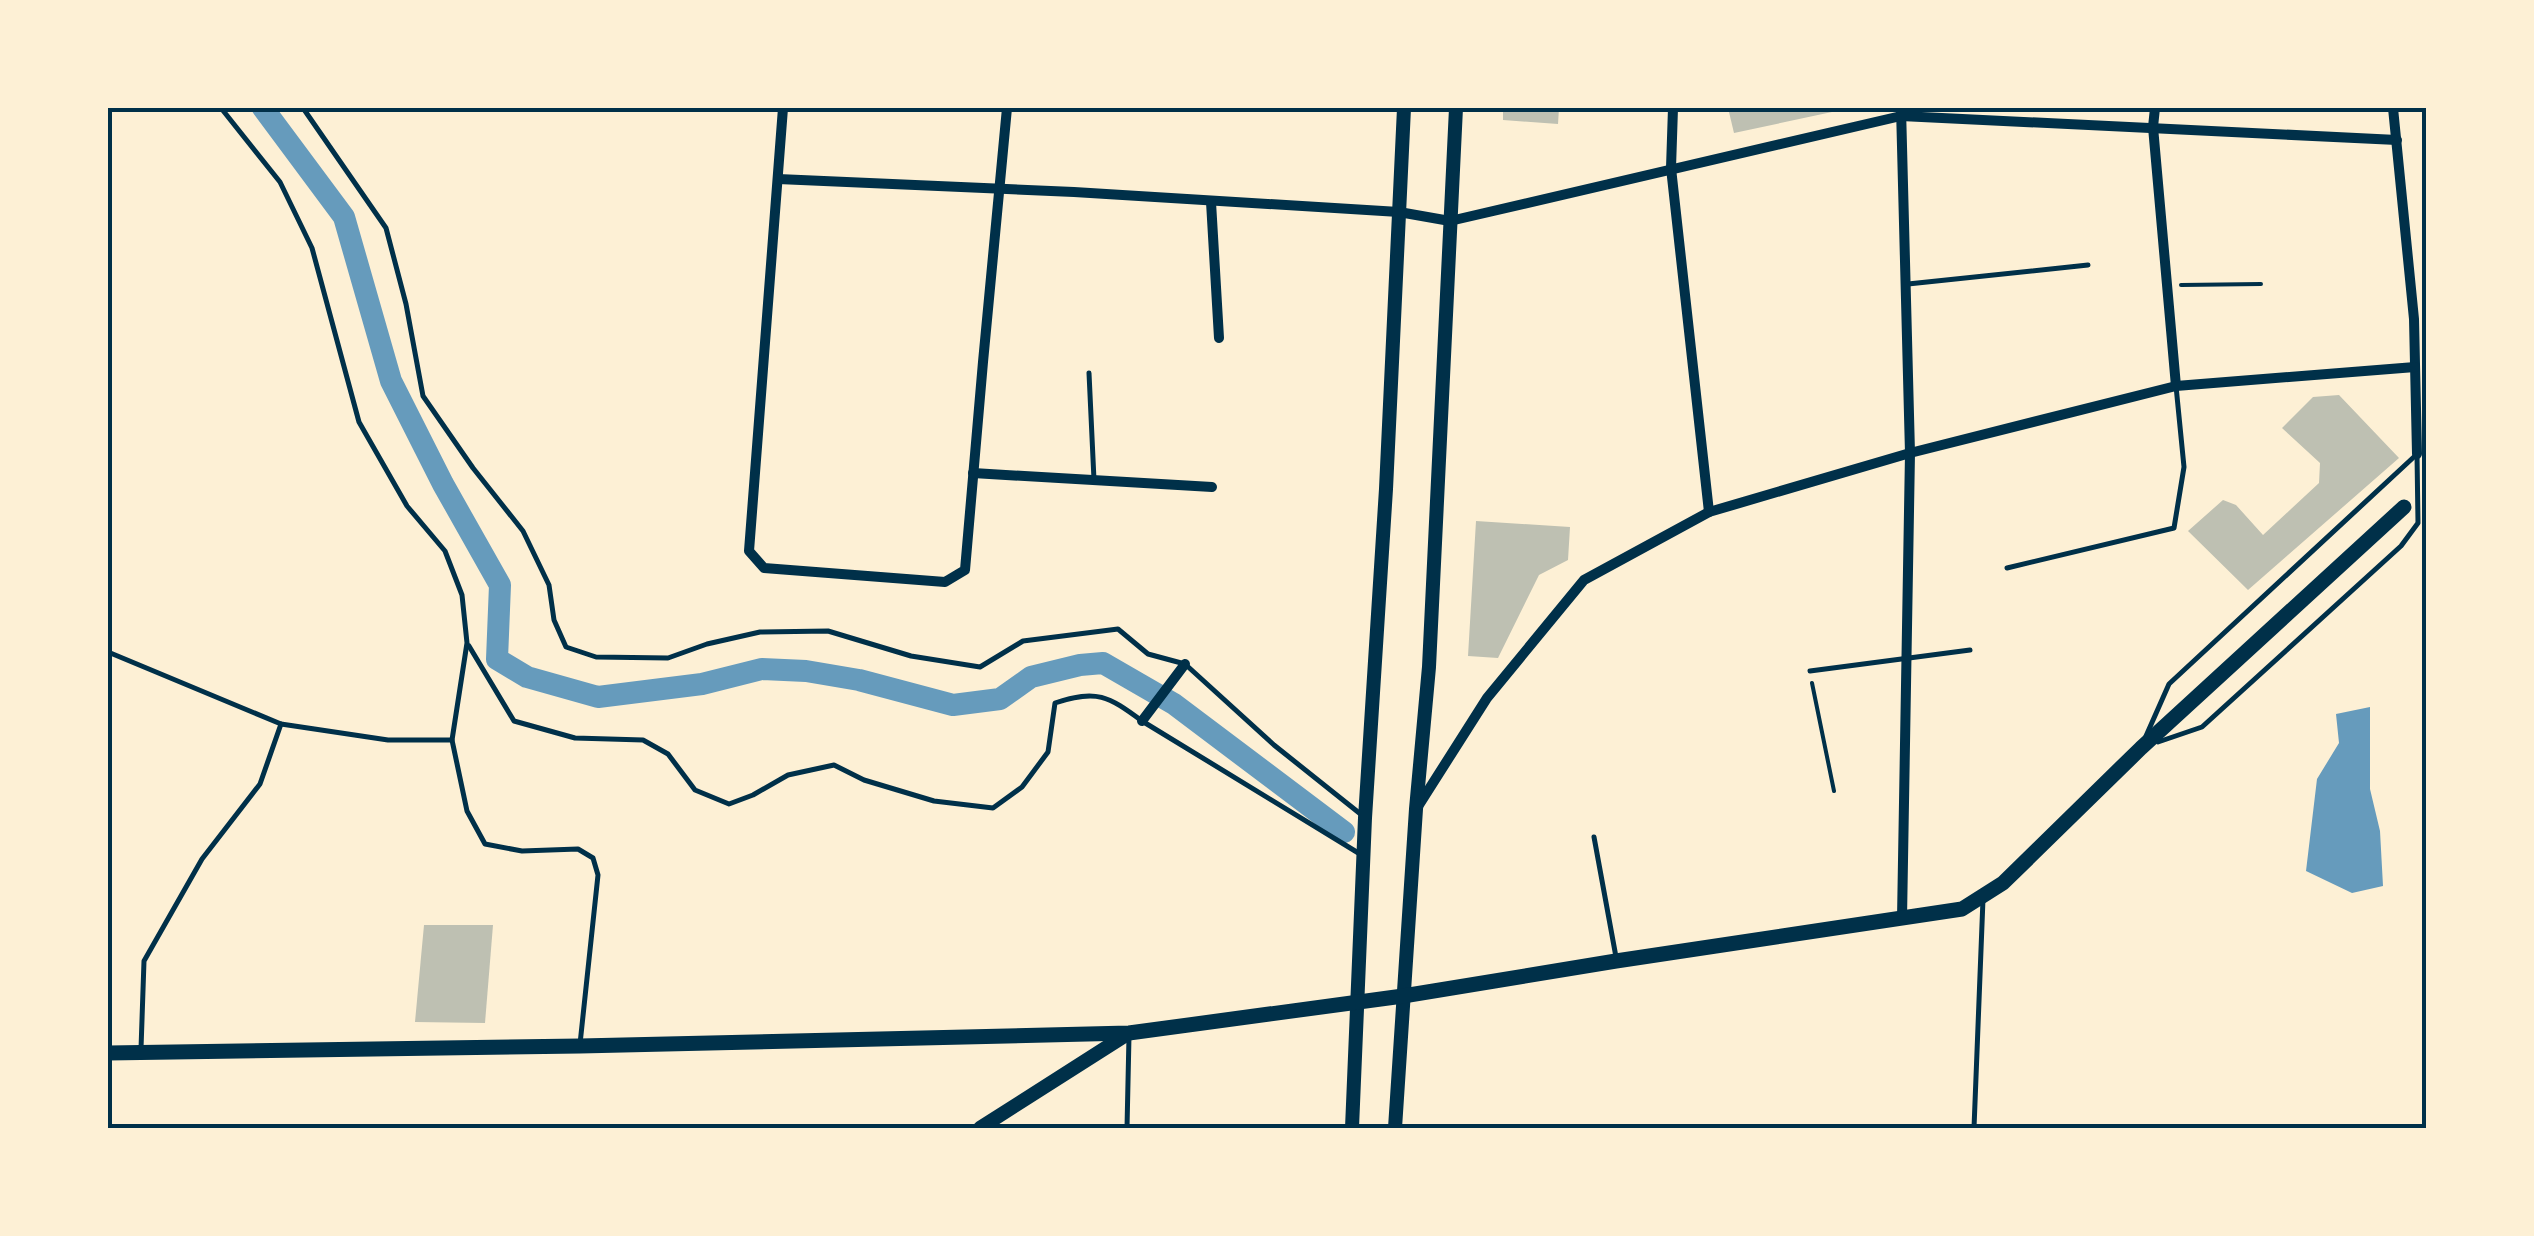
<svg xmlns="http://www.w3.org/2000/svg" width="2534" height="1236" viewBox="0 0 2534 1236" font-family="Rubik,sans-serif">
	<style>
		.water { fill: #669bbc }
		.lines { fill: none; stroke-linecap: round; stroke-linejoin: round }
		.canal { stroke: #669bbc; stroke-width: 22 }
		.building { fill: #bec0b2 }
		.path { stroke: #003049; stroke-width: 4 }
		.service { stroke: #003049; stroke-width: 5 }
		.minor { stroke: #003049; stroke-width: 10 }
		.tertiary { stroke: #003049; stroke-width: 14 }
		.secondary { stroke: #003049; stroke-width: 15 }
		.neatline { fill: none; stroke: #003049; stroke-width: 4 }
	</style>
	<rect width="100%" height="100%" fill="#fdf0d5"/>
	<polygon class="water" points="2370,707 2370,789 2380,831 2383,886 2352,893 2306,871 2317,779 2339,743 2336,714"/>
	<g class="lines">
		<polyline class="canal" points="263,108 344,217 391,381 443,484 500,585 497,659 527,677 598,697 702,684 762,669 806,671 859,680 953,705 1000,699 1031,677 1080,665 1103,663 1174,704 1344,832"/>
	</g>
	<g class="building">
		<polygon points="1503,108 1559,108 1558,124 1503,120"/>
		<polygon points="1728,108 1846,108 1846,109 1734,133"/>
		<polygon points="2339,395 2399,458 2248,590 2188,531 2223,500 2236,505 2263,535 2319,483 2320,463 2282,428 2313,397"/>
		<polygon points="1476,521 1570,527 1568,560 1539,575 1498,658 1468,656"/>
		<polygon points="424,925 493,925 485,1023 415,1022"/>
	</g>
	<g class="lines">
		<g class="path">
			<polyline points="2181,285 2261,284"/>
			<polyline points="1812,683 1834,791"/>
		</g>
		<g class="service">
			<polyline points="221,108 280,182 312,248 359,422 407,506 445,551 462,595 467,643 452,740 467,811 485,844 522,851 578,849 593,858 598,875 580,1044"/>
			<polyline points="303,108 386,228 406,304 423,396 473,468 523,531 549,585 554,620 566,647 596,657 668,658 707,644 760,632 828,631 911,656 980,667 1023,641 1118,629 1148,654 1185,664 1274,745 1363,816"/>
			<polyline points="1908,284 2088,265"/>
			<polyline points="1089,373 1094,480"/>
			<polyline points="2007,568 2174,528 2184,467 2176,386"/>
			<path d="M469,646L514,721L575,738L643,740L668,754L695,790L729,804L753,795L788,775L834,765L864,780L934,801L993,808L1022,787L1048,752L1055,703C1097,689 1108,696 1142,721L1360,854"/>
			<polyline points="108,652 281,724 388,740 452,740"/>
			<polyline points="1810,671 1970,650"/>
			<polyline points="2146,736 2169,684 2416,455"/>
			<polyline points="2158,742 2202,727 2401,546 2418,523 2417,454"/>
			<polyline points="1594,837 1616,957"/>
			<polyline points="141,1049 144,961 202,859 260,784 281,724"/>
			<polyline points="1127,1128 1129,1036"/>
			<polyline points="1974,1128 1983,899"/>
		</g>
		<g class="minor">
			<polyline points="783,108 749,551 764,568 945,582 965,570 983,362 1007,108"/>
			<polyline points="1673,108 1671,168 1709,512"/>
			<polyline points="1901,108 1910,453 1902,919"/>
			<polyline points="2155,108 2153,127 2176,386"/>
			<polyline points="2393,108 2414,319 2417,454"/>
			<polyline points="778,179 1074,192 1399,212 1450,221 1901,116 2397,140"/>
			<polyline points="1211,202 1219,338"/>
			<polyline points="973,473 1212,487"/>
			<polyline points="1142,721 1185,664"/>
			<polyline points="1417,808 1487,698 1584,580 1709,512 1910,453 2176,386 2415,367"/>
		</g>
		<g class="tertiary">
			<polyline points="980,1128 1129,1033"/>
			<polyline points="1352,1128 1365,818 1386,489 1404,108"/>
			<polyline points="1395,1128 1416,809 1429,667 1456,108"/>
		</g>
		<polyline class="secondary" points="108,1053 580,1046 1129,1033 1403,996 1616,961 1962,909 2003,883 2141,748 2404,507"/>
	</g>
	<rect width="2534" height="1236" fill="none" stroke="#fdf0d5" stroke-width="220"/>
	<rect x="110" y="110" width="2314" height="1016" class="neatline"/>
</svg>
